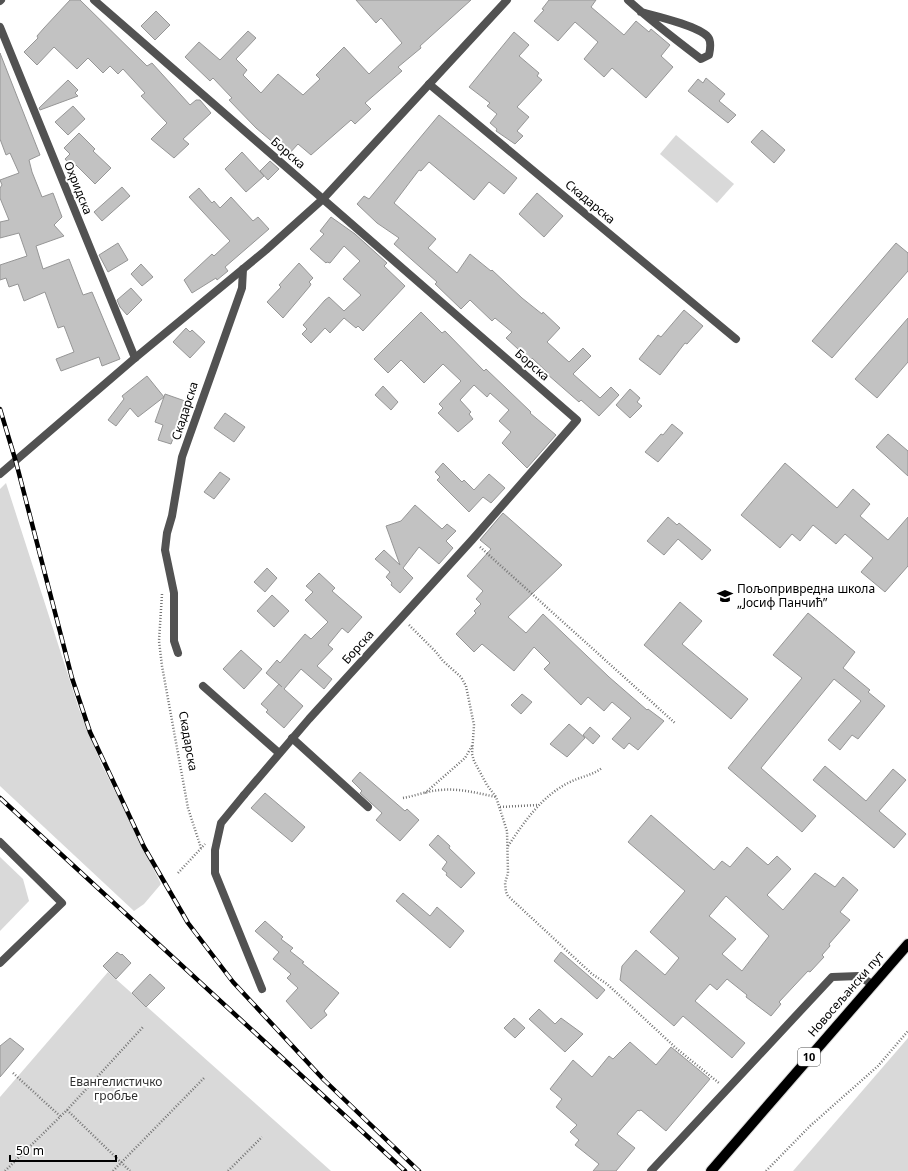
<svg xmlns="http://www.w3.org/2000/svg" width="908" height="1171" viewBox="0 0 908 1171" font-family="'Noto Sans',sans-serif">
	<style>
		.green { fill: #d9d9d9 }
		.building { fill: #c2c2c2; stroke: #969696; fill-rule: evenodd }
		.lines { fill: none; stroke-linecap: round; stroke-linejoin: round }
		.primary-casing { stroke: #dbdbdb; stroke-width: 12 }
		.path { stroke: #747474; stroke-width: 2.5; stroke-dasharray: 1 2; stroke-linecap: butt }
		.lane { stroke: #525252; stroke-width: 8 }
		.street { stroke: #525252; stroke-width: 8 }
		.primary { stroke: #000; stroke-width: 10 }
		.rail-casing { stroke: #000; stroke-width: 4.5 }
		.rail { stroke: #fff; stroke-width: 3; stroke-dasharray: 9; stroke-linecap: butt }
		.labels { text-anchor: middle; stroke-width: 4; stroke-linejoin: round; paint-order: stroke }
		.shield { fill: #fff; stroke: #4c4c4c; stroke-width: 1 }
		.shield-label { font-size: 11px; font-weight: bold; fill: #000 }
		.street-label { font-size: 12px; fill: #000; stroke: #fff }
		.poi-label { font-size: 12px; fill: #000; stroke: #fff; text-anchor: start }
		.park-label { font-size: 12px; fill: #303030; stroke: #fff }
	</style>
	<rect width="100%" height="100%" fill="#fff"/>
	<g class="green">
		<polygon points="676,135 734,184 717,203 660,154"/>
		<polygon points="6,483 79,709 101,763 161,884 144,904 134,911 0,786 0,489"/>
		<polygon points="0,857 23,879 29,901 0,931"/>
		<polygon points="108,972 331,1171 0,1171 0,1097"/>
		<polygon points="908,1038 908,1171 793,1171"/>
	</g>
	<g class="building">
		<polygon points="70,0 80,0 147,66 152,63 190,105 196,100 200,100 211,113 183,139 189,144 174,158 151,139 167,123 141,96 145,93 123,69 118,74 110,66 103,73 88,58 77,69 54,47 37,65 24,52 38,38 37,36 44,28"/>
		<polygon points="356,0 471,0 420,46 421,48 398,67 402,71 365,103 371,109 355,124 351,120 311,155 298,144 288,155 256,128 229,100 232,98 213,78 210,81 185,57 199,42 220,60 248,31 256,38 236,59 247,70 243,75 261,93 278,74 303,95 320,79 316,75 344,47 369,74 402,43 381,18 376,23"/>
		<polygon points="549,0 596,0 591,7 624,35 636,21 649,32 651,29 670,45 661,56 673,67 646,98 612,68 604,77 584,59 598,42 575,22 558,41 534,21 544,10 542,9"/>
		<polygon points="156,11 170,25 155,40 141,26"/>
		<polygon points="514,32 529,45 519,56 539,73 537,76 542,80 517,107 529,117 517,131 523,136 515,144 496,131 497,129 490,123 497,114 487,106 490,103 469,87"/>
		<polygon points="0,53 40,155 29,160 32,172 42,197 53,193 62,217 54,225 64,236 36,246 43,269 69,259 83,295 92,292 120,359 102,366 99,357 61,371 56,359 74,352 64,326 58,328 45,292 24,301 18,284 9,287 6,278 0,280 0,265 27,256 19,233 0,238 0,222 9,220 0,198 0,188 2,185 0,180 19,173 10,153 6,155 0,139"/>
		<polygon points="706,78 725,94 719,101 736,115 728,123 688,91 698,79 703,83"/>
		<polygon points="68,80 78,90 75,93 78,96 40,110 39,108"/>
		<polygon points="73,106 85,119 68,135 55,122"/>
		<polygon points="439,115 517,178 504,194 489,182 474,200 429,162 421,171 419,170 394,203 436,239 428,248 457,273 470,254 491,271 492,270 522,298 542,314 543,312 560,328 547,342 569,362 583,348 591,356 573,374 600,398 611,387 619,395 599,416 581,400 579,402 547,374 548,373 532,358 530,360 506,338 512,332 495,318 492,321 470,300 461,309 435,284 437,282 394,244 399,238 377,223 357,204 364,196 369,199"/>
		<polygon points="762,130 785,150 774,163 751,142"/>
		<polygon points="79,133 95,149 93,151 111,168 95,184 76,165 73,168 65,159 70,154 64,148"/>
		<polygon points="242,152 264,176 246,192 225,169"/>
		<polygon points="270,161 279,169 268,180 260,171"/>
		<polygon points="122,187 130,196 102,221 94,212"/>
		<polygon points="199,188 212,203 214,201 220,208 231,197 253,221 258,217 269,229 225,267 228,271 217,280 216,278 192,293 184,280 212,254 214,256 230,241 189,197"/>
		<polygon points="537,193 563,216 544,237 519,214"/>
		<polygon points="331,217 355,234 387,263 384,266 405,286 363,331 358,326 356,328 344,318 330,333 325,328 311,343 302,334 307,329 303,325 325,300 329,297 344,311 361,295 343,279 360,261 344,246 330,263 327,262 326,263 310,249 324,234 320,231"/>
		<polygon points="118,243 128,260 108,272 99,255"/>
		<polygon points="896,243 908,253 908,271 832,358 812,341"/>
		<polygon points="299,263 313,278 309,282 311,284 310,286 283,318 267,302 281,287 279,285"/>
		<polygon points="141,264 153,277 142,286 131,274"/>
		<polygon points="131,288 142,300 127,315 120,307 117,300"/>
		<polygon points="684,310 703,326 687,344 685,343 660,375 639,359 658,335 661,337"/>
		<polygon points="421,312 442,333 445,331 484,371 486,369 531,412 530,413 556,435 527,468 502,443 511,432 499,421 509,410 490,393 487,397 474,385 460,400 471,412 469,414 473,419 458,432 438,413 443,408 439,404 461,381 443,364 424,383 401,360 388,373 374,359"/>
		<polygon points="908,318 908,362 877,398 855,379"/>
		<polygon points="186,328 190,332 192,330 205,342 190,358 173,342"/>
		<polygon points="147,376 164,397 138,417 130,408 116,426 108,420 124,399 122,396"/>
		<polygon points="383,386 398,402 391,410 375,395"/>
		<polygon points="630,389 640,398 637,402 642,406 630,418 616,405"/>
		<polygon points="165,394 185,401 182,408 184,409 171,444 158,440 163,425 155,422"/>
		<polygon points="225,413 245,427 234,442 214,428"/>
		<polygon points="672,424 683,433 658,462 645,452 661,434 663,435"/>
		<polygon points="888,434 908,451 908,476 876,447"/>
		<polygon points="443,463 462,482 464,480 474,490 489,474 505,488 491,503 483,497 469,512 437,480 440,477 435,472"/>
		<polygon points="785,463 837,508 853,489 870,504 860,516 888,540 908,517 908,566 885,592 861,572 873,558 845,534 836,544 813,525 800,541 792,534 780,548 741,515"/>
		<polygon points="220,472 230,479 214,499 204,492"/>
		<polygon points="415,505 442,529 447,524 456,531 446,541 453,548 439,564 419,547 403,568 413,578 400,593 391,585 392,583 386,577 390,572 375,559 384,550 400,565 386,526 401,521"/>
		<polygon points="503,513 562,565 508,617 526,633 543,614 609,677 647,710 648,709 664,721 638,750 629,743 624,749 612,739 631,718 612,702 604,711 588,697 581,705 544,669 550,663 534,647 514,671 482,644 474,652 456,634 476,613 474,611 481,604 476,599 483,591 467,576 491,549 480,540"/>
		<polygon points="668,517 677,525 679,523 711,550 702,560 678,539 664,555 647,541"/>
		<polygon points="267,568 277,578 265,592 254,582"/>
		<polygon points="319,573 335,588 332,591 362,617 348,633 342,628 328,645 333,649 317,666 332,679 324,689 301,669 284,689 303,706 284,728 266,712 268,710 261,704 279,684 282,687 266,673 277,660 280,663 305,634 311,639 328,622 305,600 313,592 306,586"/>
		<polygon points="272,595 289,611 274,627 257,611"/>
		<polygon points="680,602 702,621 682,644 748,699 731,719 644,645"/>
		<polygon points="808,613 855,652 843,668 870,690 868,692 885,706 858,739 852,735 840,750 828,740 861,701 834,679 761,768 816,816 802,832 728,768 802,678 773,655"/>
		<polygon points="241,650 262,669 244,689 223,669"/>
		<polygon points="522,694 532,702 521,714 511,705"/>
		<polygon points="569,724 585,738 567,757 550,744"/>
		<polygon points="590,727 600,736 593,744 583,735"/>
		<polygon points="825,766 866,801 893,769 906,780 879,811 906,834 894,848 813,780"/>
		<polygon points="360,772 405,811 407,809 419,820 400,841 376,820 382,813 360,793 362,791 352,781"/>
		<polygon points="265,793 305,827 292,842 251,808"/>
		<path d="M651,815L714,870L722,861L730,867L747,847L768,865L777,856L791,869L767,895L783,910L815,873L835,887L843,877L858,890L840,912L850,920L829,944L830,946L822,955L824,957L810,972L808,971L779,1002L781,1004L771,1016L746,997L747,995L727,979L717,990L710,984L695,1001L745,1043L732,1058L683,1016L674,1026L620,980L622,966L636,950L665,975L679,958L650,932L685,891L628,842ZM726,896L769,936L742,971L722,954L736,939L709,916Z"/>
		<polygon points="438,835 450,846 449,848 475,873 461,888 446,875 447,873 442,869 447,862 429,845"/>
		<polygon points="403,893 430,916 437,907 464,931 450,948 396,901"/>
		<polygon points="265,921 283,937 281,939 293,948 290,951 304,962 302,963 339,993 324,1011 327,1015 311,1029 286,1001 298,988 287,978 291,974 273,959 279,952 255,931"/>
		<polygon points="117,952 121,955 122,954 131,963 116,979 103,966"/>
		<polygon points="561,952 605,990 597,999 554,961"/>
		<polygon points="150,974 165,988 146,1007 132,993"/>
		<polygon points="539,1009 555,1024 561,1018 583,1034 565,1052 529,1019"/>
		<polygon points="514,1018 525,1028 515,1038 504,1028"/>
		<polygon points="10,1038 24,1049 0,1077 0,1046"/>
		<polygon points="630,1042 656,1065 671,1047 710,1079 666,1131 641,1110 639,1111 638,1110 617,1134 635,1148 616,1171 593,1171 599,1164 575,1145 579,1140 570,1132 577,1125 556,1107 562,1099 550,1089 573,1060 592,1077 609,1056 613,1059"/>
	</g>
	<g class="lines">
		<defs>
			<polyline id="primary" points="711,1171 908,944"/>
		</defs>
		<use href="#primary" class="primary-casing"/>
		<g class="path">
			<polyline points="480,547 675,723"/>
			<polyline points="162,594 159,641 162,666 188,808 201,848"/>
			<polyline points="409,625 436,652 443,661 461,677 466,686 474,725 472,754 474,761 487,785 496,797 507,831 508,873 505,883 506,892 508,896 592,974 607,984 677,1049 719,1083"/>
			<polyline points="425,793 465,758 472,746"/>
			<path d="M403,798C415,796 427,791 440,790C459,788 477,793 496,797"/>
			<polyline points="500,807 538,805"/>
			<path d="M508,846C525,821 541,797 568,783C579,777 591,776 602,768"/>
			<polyline points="178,873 205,844"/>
			<polyline points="13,1073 60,1116"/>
			<polyline points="67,1110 130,1171"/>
			<polyline points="5,1171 67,1110 143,1027"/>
			<polyline points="113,1171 205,1077"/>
			<polyline points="228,1171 262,1137"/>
			<polyline points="766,1171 810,1126 878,1066 908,1031"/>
		</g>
		<g class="lane">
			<path d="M628,0C651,21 676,40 701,59L709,55C710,50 712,42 708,37C699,26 656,16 641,12"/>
			<polyline points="429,84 736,339"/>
			<polyline points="178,653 174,641 174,593 165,550 167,533 172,516 182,457 188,440 242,288 243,269"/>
			<polyline points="203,686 279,753"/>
			<polyline points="292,738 368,807"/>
			<polyline points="244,795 221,823 215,850 215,873 262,989"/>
			<polyline points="0,842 62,903 0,963"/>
		</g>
		<g class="street">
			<polyline points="94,0 577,420 472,540 309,719 244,795"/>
			<polyline points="0,1 1,0"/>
			<polyline points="0,27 135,358"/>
			<polyline points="0,474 135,358 266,250 323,199 507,0"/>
			<polyline points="651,1171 832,977 859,976 872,984"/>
		</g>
		<use href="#primary" class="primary"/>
		<defs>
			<g id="rail">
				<polyline points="0,409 16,462 72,678 90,732 144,847 188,923 233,982 324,1080 419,1171"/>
				<polyline points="0,798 405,1171"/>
			</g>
		</defs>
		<use href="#rail" class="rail-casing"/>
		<use href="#rail" class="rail"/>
	</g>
	<defs>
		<symbol id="school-bare" viewBox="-9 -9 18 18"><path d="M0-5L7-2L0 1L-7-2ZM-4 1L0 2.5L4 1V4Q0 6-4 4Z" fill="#000" stroke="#fff" stroke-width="2.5" paint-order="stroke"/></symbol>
	</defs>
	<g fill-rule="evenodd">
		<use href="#school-bare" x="714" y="585" width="22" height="22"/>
	</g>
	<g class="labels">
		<rect class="shield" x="798" y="1048" width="22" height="18" rx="3"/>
		<g class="shield-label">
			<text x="809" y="1061">10</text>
		</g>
		<g class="street-label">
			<text transform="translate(288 153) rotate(41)" y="4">Борска</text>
			<text transform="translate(78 188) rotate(68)" y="4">Охридска</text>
			<text transform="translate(590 202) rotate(40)" y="4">Скадарска</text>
			<text transform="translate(532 365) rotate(41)" y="4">Борска</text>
			<text transform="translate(185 411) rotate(-72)" y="4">Скадарска</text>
			<text transform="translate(358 647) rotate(-48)" y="4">Борска</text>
			<text transform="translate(188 741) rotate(80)" y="4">Скадарска</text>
			<text transform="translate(846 994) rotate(-49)" y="4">Новосељански пут</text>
		</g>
		<g class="poi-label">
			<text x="737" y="593">Пољопривредна школа<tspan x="737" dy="14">„Јосиф Панчић”</tspan></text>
		</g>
		<g class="park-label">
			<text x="116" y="1086">Евангелистичко<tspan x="116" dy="14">гробље</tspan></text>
		</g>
	</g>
	<path d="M10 1155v6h106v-6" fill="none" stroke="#000000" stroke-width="2"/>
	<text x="16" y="1155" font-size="12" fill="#000000" stroke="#ffffff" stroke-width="3" paint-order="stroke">50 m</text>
</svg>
